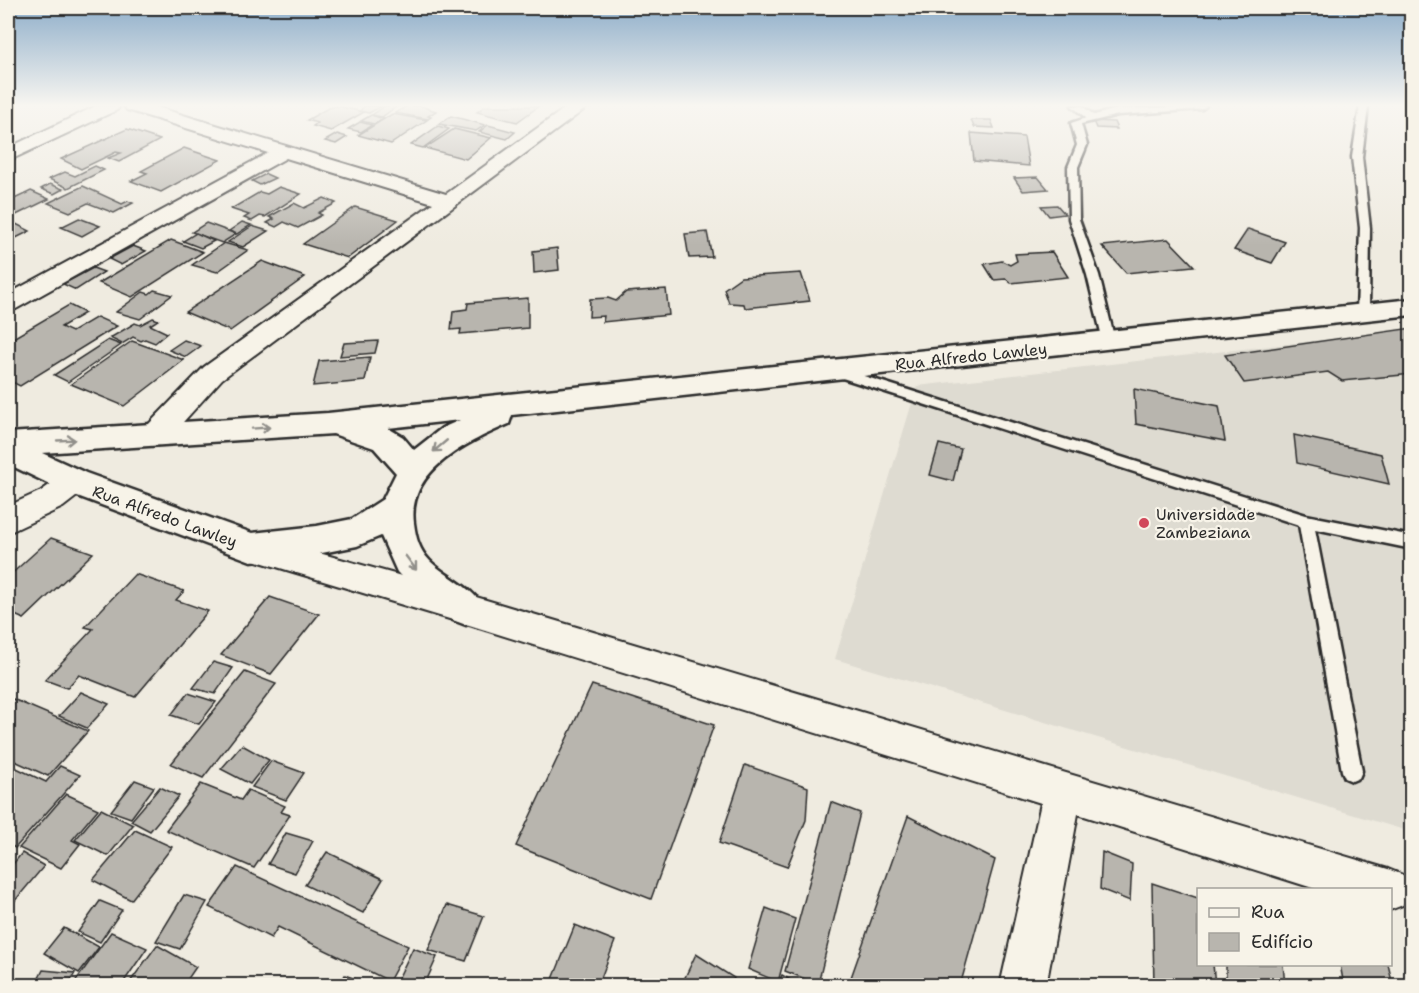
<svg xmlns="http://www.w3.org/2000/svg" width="1419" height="993" viewBox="0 0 1419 993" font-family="'Shantell Sans',sans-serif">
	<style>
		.built { fill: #dedbd1 }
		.building { fill: #b8b5ae; stroke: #2b2b2b; stroke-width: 1.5 }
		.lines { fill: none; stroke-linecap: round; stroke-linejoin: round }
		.lane-casing { stroke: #2b2b2b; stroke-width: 5 }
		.street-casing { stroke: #2b2b2b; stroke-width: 4 }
		.secondary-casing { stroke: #2b2b2b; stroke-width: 5 }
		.lane { fill: #f7f3e8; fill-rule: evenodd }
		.street { fill: #f7f3e8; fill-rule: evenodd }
		.secondary { fill: #f7f3e8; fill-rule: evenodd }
		.oneway { stroke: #918f8a }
		.poi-dot { fill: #d1495b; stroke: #f7f3e8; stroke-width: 2 }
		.labels { text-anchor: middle; stroke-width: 4.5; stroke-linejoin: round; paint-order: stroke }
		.street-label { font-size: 16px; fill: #2b2b2b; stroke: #f7f3e8 }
		.poi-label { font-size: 16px; fill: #2b2b2b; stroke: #f7f3e8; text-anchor: start }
	</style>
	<rect width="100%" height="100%" fill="#efebe0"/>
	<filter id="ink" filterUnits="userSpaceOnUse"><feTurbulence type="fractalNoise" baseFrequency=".0167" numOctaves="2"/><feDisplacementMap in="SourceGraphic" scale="12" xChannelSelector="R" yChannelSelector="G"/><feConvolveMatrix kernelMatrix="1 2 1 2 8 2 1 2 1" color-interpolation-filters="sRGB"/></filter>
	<g filter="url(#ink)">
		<polygon class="built" points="1411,330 1411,832 835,659 917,386"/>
		<g class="building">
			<polygon points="337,106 364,112 331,131 313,126 317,123 307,120 328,108"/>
			<polygon points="364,106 382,106 369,113 360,111"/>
			<polygon points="385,106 397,106 382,117 372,115"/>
			<polygon points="407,106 421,106 436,111 428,116 431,117 428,119 395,113"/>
			<polygon points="485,106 539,106 517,122 477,112"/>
			<polygon points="392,114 427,120 391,144 358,135"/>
			<polygon points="371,115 384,119 374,124 361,121"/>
			<polygon points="451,116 485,125 476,131 439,124"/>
			<polygon points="971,120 991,120 994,128 974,127"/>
			<polygon points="1093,121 1114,122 1117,129 1096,128"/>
			<polygon points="360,122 372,125 361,132 348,129"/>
			<polygon points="488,125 515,132 507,139 479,132"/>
			<polygon points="438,126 449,129 423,148 411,145"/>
			<polygon points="127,129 160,140 119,162 108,158 121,153 116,152 81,169 61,159"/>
			<polygon points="454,129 491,138 466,159 425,148"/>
			<polygon points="971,133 1024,137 1029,166 974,161"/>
			<polygon points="337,134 347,137 336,144 325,141"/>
			<polygon points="184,148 220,160 161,192 131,181 147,173 141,171"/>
			<polygon points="95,166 104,170 68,188 49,179 65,172 75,176"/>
			<polygon points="266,174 275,178 260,185 252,181"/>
			<polygon points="1038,177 1048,189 1023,191 1014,178"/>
			<polygon points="50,184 63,189 54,194 41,189"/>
			<polygon points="83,186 122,204 128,201 133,203 114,213 88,203 70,212 48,203"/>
			<polygon points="279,187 301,194 265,217 260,216 252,221 244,218 249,215 231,209 260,192 267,194"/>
			<polygon points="31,191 49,199 8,219 8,202"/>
			<polygon points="324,198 336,203 318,213 322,215 298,228 284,222 276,227 267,223 274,219 269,217 294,203 304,208"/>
			<polygon points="1057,205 1065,214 1049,216 1041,206"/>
			<polygon points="355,207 398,220 348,258 303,244"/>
			<polygon points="79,218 100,226 82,236 61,227"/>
			<polygon points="10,221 30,231 8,242 8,222"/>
			<polygon points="242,222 251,225 237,234 229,231"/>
			<polygon points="206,223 236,234 222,243 192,232"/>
			<polygon points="252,226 268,231 243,247 228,242"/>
			<polygon points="1248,229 1285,242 1272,263 1234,250"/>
			<polygon points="707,232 712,257 689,258 685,234"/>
			<polygon points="196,233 214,241 201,248 183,241"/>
			<polygon points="1168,239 1194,266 1126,273 1102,246"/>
			<polygon points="171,240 203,252 132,297 99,283"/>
			<polygon points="224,243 248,250 217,272 192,265"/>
			<polygon points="133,246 146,251 121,265 109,259"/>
			<polygon points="557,248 559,270 534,273 533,251"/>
			<polygon points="1052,252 1068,277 1011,283 1006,279 994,280 984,264 1002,261 1010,265 1017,261 1015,254"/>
			<polygon points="262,261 305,277 230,331 185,312"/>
			<polygon points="93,268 104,272 76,290 63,284"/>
			<polygon points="801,273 810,301 745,308 744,304 729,303 724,289 741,277"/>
			<polygon points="666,289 669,315 603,322 604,316 589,317 590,299 608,298 616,301 626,292"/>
			<polygon points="154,290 172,295 140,319 116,312 143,292 149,294"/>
			<polygon points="528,298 528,328 460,334 461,329 451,330 453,311 467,309 468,303"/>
			<polygon points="69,305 85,313 61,327 72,332 97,317 117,326 20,386 8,380 8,341"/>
			<polygon points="153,318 158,320 150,325 167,333 155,343 145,339 141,341 133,337 122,344 110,338 135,323 140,325"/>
			<polygon points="1412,328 1412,374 1342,381 1328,372 1244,383 1225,355"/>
			<polygon points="108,340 121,345 68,382 54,375"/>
			<polygon points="184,340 201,346 186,357 169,350"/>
			<polygon points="132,341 184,360 124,406 71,384"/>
			<polygon points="378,341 375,353 340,356 344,343"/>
			<polygon points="370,357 365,381 313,386 319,361"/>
			<polygon points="1134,389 1219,406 1225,441 1136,424"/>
			<polygon points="1294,435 1381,454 1389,484 1297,463"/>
			<polygon points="939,444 961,449 953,481 930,475"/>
			<polygon points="51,538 93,553 24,619 8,612 8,577"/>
			<polygon points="135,574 184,591 176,600 208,611 135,697 79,675 67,688 45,680 93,629 85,627"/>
			<polygon points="270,597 319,614 271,674 221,655"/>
			<polygon points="213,662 233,668 215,694 193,688"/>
			<polygon points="245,672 276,684 203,778 171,764"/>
			<polygon points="592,685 714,725 651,899 516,846"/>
			<polygon points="81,692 109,704 87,728 59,716"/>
			<polygon points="188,693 216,702 199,724 171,715"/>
			<polygon points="8,697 88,731 48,776 8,758"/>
			<polygon points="242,745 269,760 250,784 221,769"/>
			<polygon points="271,761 304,773 286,800 252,787"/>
			<polygon points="8,764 46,782 60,766 80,775 15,848 8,844"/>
			<polygon points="745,765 808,787 806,820 787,867 719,843"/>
			<polygon points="135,780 154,787 131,818 111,811"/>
			<polygon points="201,784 241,800 248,790 285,806 281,812 290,815 254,868 166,830"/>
			<polygon points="160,787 179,796 150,831 131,821"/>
			<polygon points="66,794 98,809 72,840 80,844 61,868 19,848"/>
			<polygon points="831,802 860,813 818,984 785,971"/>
			<polygon points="101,809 133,825 108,856 75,840"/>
			<polygon points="908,816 995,860 960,986 848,986"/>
			<polygon points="135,830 172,847 131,900 93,880"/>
			<polygon points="286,833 313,841 295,873 268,864"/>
			<polygon points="327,852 383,879 363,913 305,885"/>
			<polygon points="1102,852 1132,864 1130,901 1100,889"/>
			<polygon points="22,853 44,866 8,909 8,870"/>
			<polygon points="237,867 408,946 389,981 278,927 271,938 209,907"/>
			<polygon points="1152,883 1198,898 1198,964 1213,964 1215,986 1154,986"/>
			<polygon points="184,895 207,902 180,949 156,941"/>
			<polygon points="100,901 122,910 100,942 78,932"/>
			<polygon points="447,905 484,916 466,961 428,950"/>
			<polygon points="766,908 795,919 778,982 748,969"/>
			<polygon points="575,925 615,941 598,986 568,986 553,979"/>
			<polygon points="64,928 99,947 79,973 44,953"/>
			<polygon points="111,932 147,948 121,986 72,986"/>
			<polygon points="157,945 196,967 183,986 127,986"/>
			<polygon points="413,948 437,957 424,986 404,986 396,983"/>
			<polygon points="696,954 734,978 731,986 681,986"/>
			<polygon points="1226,964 1283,964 1285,986 1226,986"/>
			<polygon points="1340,964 1388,964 1393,986 1344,986"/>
			<polygon points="43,970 75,973 68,986 35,986"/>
			<polygon points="345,975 370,985 339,986"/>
			<polygon points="782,975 800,986 777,986"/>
			<polygon points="504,977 520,986 500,986"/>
		</g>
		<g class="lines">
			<defs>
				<g id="lane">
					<polygon points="1072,106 1082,106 1094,115 1118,109 1206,106 1202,109 1118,115 1081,124 1087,145 1078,167 1079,219 1099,275 1115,341 1109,345 1103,341 1087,275 1069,219 1068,167 1077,145 1071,123 1086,118"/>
					<polygon points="1360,106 1368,106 1362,157 1370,228 1369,312 1363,316 1357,312 1360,228 1352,157"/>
					<polygon points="835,367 1306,515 1412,536 1412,549 1315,529 1362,771 1359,778 1352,781 1345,778 1342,771 1299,525 830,374 828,371 830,368"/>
				</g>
				<g id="street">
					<polygon points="96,106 120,106 117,110 8,161 8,148"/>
					<polygon points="124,106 153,106 446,194 568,106 589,106 222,379 165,442 155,445 145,442 141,435 145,428 204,367 433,203 286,158 16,309 8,311 8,294 268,153 127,110"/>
					<polygon points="75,471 85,474 90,482 85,490 63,507 8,533 8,506 41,491 65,474"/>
					<polygon points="251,534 466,594 1388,869 1403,875 1409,890 1403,905 1390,910 1390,890 1319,890 1078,814 1046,986 1000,986 1041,803 466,624 240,556 235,547 240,538"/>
				</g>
				<path id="secondary" d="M1412,299V315L512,415L509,424C468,442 407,470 414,523C416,538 419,550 430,561C447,578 474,587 484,609L479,620L466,625L453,620L419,595L397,572L381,536L357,546L317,554L251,561L64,491L8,464V433L328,413ZM460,420L442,428L414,450L403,437L388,428ZM333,434L374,448L396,473L383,499L352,519L317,526L252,533L86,473L42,453Z"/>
			</defs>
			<use href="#lane" class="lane-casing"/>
			<use href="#street" class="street-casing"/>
			<use href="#secondary" class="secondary-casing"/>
			<use href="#lane" class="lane"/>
			<use href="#street" class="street"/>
			<use href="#secondary" class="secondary"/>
		</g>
		<defs><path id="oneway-shaft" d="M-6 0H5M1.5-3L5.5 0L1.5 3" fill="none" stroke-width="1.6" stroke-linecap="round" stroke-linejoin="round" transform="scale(1.5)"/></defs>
		<g class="oneway">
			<use href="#oneway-shaft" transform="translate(261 428) rotate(-4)"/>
			<use href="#oneway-shaft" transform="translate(66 440) rotate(-3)"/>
			<use href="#oneway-shaft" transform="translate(440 446) rotate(140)"/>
			<use href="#oneway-shaft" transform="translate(411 563) rotate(53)"/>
		</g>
	</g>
	<linearGradient id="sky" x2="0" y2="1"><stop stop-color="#8dadc9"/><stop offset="0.43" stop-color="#f8f6f1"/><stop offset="1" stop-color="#f8f6f1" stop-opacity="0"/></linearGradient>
	<rect width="1419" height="245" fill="url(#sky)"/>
	<circle class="poi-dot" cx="1144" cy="523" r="6"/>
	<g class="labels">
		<g class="street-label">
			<text transform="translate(971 356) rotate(-6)" y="6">Rua Alfredo Lawley</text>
			<text transform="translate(165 516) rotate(20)" y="6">Rua Alfredo Lawley</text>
		</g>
		<g class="poi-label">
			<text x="1156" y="520">Universidade<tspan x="1156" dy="18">Zambeziana</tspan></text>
		</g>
	</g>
	<rect width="1419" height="993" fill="none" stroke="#f7f3e8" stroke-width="30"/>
	<rect x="15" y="15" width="1389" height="963" fill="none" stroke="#2b2b2b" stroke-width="2" filter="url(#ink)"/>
	<rect x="1197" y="888" width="195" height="78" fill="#f7f3e8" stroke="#a5a39c" stroke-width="1.5"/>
	<rect x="1209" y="908" width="30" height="9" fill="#f7f3e8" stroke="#a5a39c" stroke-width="1.5"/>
	<text x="1251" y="918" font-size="18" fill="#2b2b2b">Rua</text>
	<rect x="1209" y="933" width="30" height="18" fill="#b8b5ae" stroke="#a5a39c" stroke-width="1.5"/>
	<text x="1251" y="948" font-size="18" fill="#2b2b2b">Edifício</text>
</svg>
